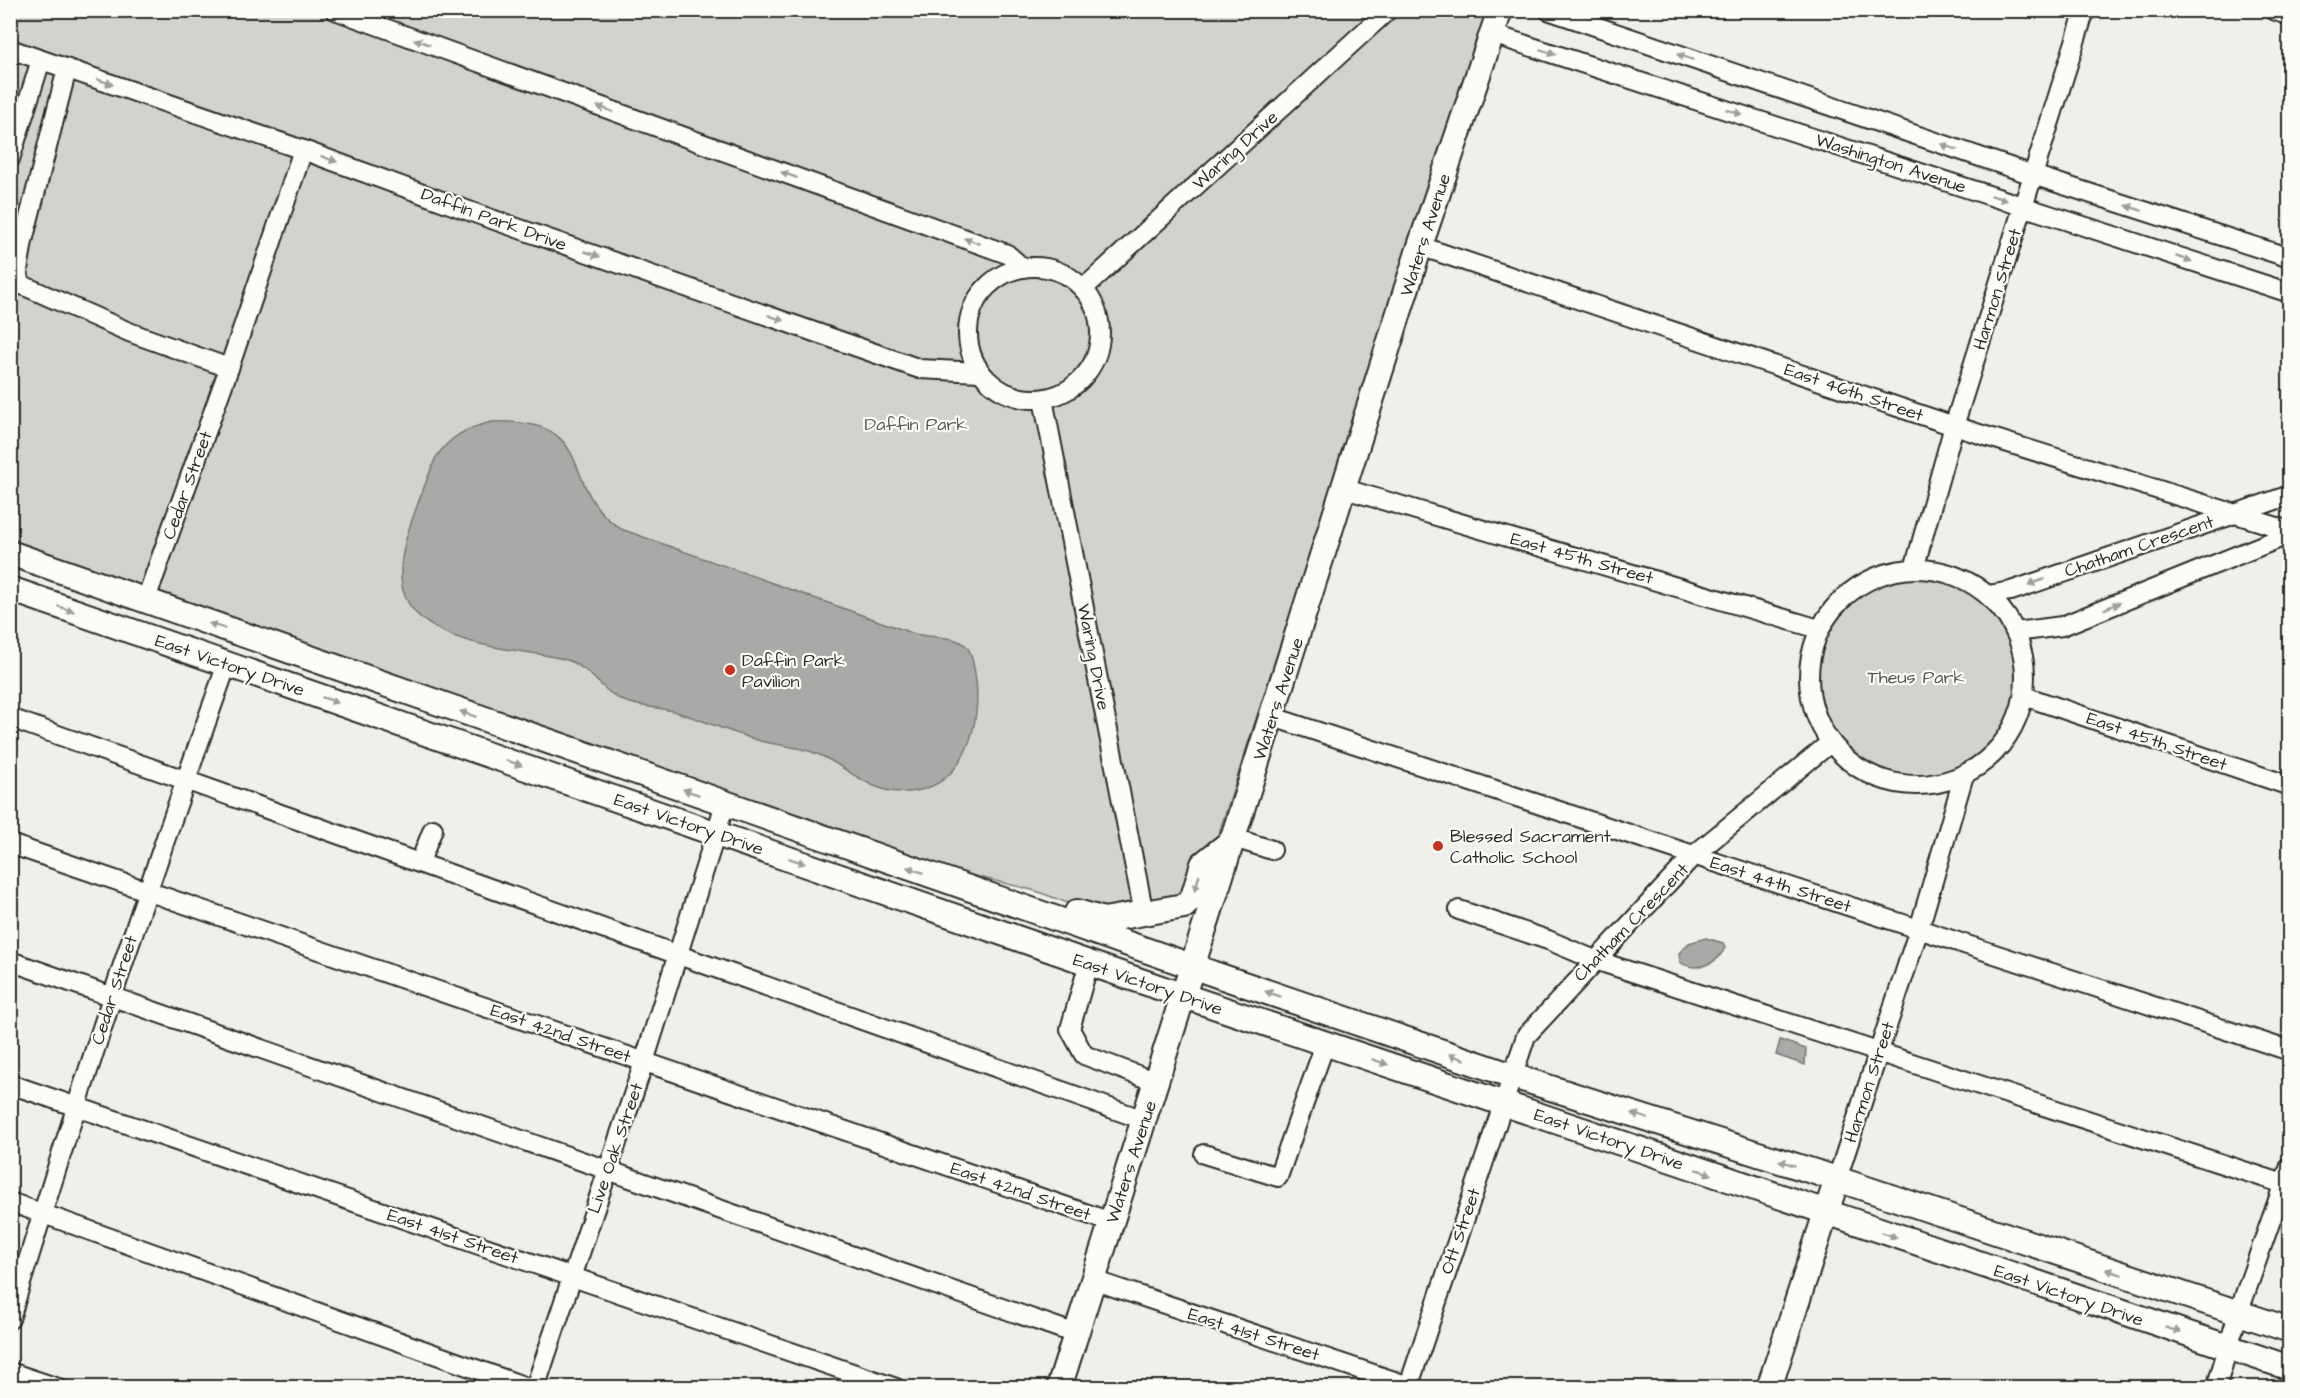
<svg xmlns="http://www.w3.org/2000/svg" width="2300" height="1398" viewBox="0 0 2300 1398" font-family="'Architects Daughter',sans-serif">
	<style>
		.green { fill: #d3d2cf; stroke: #7f7e7d; stroke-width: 1.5 }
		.water { fill: #aaa9a7; stroke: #777775; stroke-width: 1.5 }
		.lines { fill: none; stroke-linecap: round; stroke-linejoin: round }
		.minor-casing { stroke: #2b2b2b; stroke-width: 22 }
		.major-casing { stroke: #2b2b2b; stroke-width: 28 }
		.minor { stroke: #fdfcf7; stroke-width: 18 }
		.major { stroke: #fdfcf7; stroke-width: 24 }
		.oneway { fill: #9e9e9b }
		.poi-dot { fill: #c8321e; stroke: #fdfcf7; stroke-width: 2 }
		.labels { text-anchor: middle; stroke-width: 4.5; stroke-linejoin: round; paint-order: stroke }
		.street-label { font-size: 18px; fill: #2b2b2b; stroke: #fdfcf7 }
		.park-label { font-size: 18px; fill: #555554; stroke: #fdfcf7 }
		.poi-label { font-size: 18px; fill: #2b2b2b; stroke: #fdfcf7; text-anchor: start }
	</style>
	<rect width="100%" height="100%" fill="#f0efeb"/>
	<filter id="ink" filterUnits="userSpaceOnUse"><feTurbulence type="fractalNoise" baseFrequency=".0167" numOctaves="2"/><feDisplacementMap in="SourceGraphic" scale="12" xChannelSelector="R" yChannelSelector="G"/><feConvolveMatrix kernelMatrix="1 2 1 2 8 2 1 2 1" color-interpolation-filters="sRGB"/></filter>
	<g filter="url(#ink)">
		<g class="green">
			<polygon points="11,11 1486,10 1486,11 1216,842 1178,902 1086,910 1036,891 927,864 11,540"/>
			<circle cx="1917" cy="677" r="108"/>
		</g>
		<g class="water">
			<path d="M492,422C603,418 555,486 621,529L915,634C929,638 951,635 964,644C972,650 973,664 975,673C983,722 966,788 908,792C874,794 854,773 826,758C808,748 784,746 764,742C733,734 704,720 673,711C658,707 640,707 624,701C602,692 592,670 570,661C545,653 519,652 494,647C361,621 399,554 435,459C450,436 466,428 492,422Z"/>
			<path d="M1706,938L1723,943L1725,947C1719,964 1695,973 1680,962L1679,953L1689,943Z"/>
			<polygon points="1780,1040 1806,1049 1805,1065 1776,1055"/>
		</g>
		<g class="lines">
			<defs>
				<g id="minor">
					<polyline points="335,10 1007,254 1023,268"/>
					<polyline points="1548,10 2033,175 2290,258"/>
					<polyline points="2273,10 2290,16"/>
					<polyline points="1492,34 2290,293"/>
					<polyline points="10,49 303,150 480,215 920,369 980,372"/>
					<polyline points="67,69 23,241 18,270 20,284 129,332 229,368"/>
					<polyline points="10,159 41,60"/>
					<polyline points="1420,246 1954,426 2290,531"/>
					<circle cx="1034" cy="333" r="66"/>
					<polyline points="1083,289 1388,10"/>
					<polyline points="1043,399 1144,914"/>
					<polyline points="1345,489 1819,629"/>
					<circle cx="1917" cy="677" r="108"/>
					<polyline points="1914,569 1954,426 2085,10"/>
					<polyline points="1988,595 2011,591 2290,495"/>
					<polyline points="145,602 229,368 303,150"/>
					<polyline points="2016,632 2062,626 2290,534"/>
					<polyline points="2024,696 2290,786"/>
					<polyline points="1273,717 2290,1051"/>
					<polyline points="10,718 1144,1120"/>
					<polyline points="1234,838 1272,850"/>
					<polyline points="10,844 1111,1222"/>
					<polyline points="420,862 433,829"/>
					<polyline points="1459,910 1548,940 1595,960 2290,1186"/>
					<polyline points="10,961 1076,1334"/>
					<polyline points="1089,963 1070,1029 1084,1055 1156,1082"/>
					<polyline points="10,1084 896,1388"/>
					<polyline points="1204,1154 1278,1177 1325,1044"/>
					<polyline points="1837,1179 1919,929 1964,775"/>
					<polyline points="10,1202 529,1388"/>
					<polyline points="1093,1280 1415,1388"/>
					<path d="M10,1319C77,1099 149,881 227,664"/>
					<polyline points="10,1372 58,1388"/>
					<polyline points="535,1388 644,1062 725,804"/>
					<polyline points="1408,1388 1526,1036 1694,855 1830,743"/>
					<polyline points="2216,1388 2238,1314 2290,1166"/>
				</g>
				<g id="major">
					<polyline points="10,553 1220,976 1513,1076 1837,1179 2290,1330"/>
					<polyline points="10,589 1184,996 2290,1368"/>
					<polyline points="1077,912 1104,920 1184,906 1193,897 1203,864 1233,840"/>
					<polyline points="1059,1388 1420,246 1500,10"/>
					<polyline points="1769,1388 1837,1179"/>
				</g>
			</defs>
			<use href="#minor" class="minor-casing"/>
			<use href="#major" class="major-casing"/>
			<use href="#minor" class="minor"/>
			<use href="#major" class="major"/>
		</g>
		<defs><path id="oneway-solid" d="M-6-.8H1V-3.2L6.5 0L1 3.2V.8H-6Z" transform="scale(1.5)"/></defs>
		<g class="oneway">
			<use href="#oneway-solid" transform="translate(422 42) rotate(-160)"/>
			<use href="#oneway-solid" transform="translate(1548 52) rotate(18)"/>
			<use href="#oneway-solid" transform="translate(1685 57) rotate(-161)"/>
			<use href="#oneway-solid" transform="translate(105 82) rotate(19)"/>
			<use href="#oneway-solid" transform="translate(605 109) rotate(-160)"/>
			<use href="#oneway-solid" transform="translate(1734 112) rotate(18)"/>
			<use href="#oneway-solid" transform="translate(1949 147) rotate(-161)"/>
			<use href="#oneway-solid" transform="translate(329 159) rotate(20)"/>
			<use href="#oneway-solid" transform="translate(789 175) rotate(-160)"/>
			<use href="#oneway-solid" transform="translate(1999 198) rotate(18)"/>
			<use href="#oneway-solid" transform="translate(2134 208) rotate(-162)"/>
			<use href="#oneway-solid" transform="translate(972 241) rotate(-160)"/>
			<use href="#oneway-solid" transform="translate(592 254) rotate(19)"/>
			<use href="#oneway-solid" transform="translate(2184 259) rotate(18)"/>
			<use href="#oneway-solid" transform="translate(776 318) rotate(19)"/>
			<use href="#oneway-solid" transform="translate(2036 582) rotate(161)"/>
			<use href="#oneway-solid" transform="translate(2112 606) rotate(-22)"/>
			<use href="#oneway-solid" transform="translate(66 609) rotate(19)"/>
			<use href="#oneway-solid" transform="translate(217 626) rotate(-162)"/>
			<use href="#oneway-solid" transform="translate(330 700) rotate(19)"/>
			<use href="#oneway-solid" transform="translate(468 714) rotate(-161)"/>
			<use href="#oneway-solid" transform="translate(514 763) rotate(19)"/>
			<use href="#oneway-solid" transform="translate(691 792) rotate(-161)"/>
			<use href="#oneway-solid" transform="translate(797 861) rotate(19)"/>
			<use href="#oneway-solid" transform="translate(915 870) rotate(-161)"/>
			<use href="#oneway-solid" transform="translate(1197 883) rotate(107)"/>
			<use href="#oneway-solid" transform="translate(1273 994) rotate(-161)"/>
			<use href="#oneway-solid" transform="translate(1457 1057) rotate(-161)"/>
			<use href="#oneway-solid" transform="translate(1380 1062) rotate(19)"/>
			<use href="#oneway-solid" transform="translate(1640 1116) rotate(-162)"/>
			<use href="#oneway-solid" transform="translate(1787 1163) rotate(-162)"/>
			<use href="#oneway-solid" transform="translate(1704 1172) rotate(19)"/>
			<use href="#oneway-solid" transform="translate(1889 1235) rotate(19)"/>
			<use href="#oneway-solid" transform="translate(2114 1272) rotate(-161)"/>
			<use href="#oneway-solid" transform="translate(2173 1330) rotate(19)"/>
		</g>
	</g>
	<g class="poi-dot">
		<circle cx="730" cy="670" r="6"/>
		<circle cx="1438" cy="846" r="6"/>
	</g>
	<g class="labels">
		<g class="street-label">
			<text transform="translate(1235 150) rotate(-42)" y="6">Waring Drive</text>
			<text transform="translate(1891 163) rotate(18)" y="6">Washington Avenue</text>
			<text transform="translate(494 219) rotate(20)" y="6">Daffin Park Drive</text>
			<text transform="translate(1425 235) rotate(-72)" y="6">Waters Avenue</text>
			<text transform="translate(1997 289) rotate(-73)" y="6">Harmon Street</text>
			<text transform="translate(1854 392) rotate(19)" y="6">East 46th Street</text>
			<text transform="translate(187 485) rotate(-70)" y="6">Cedar Street</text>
			<text transform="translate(2139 546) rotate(-19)" y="6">Chatham Crescent</text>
			<text transform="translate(1582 558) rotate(16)" y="6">East 45th Street</text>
			<text transform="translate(1094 657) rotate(79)" y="6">Waring Drive</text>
			<text transform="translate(230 665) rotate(19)" y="6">East Victory Drive</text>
			<text transform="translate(1278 699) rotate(-72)" y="6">Waters Avenue</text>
			<text transform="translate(2157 741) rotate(19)" y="6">East 45th Street</text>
			<text transform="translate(689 824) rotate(19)" y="6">East Victory Drive</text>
			<text transform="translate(1781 884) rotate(18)" y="6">East 44th Street</text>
			<text transform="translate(1631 922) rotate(-46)" y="6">Chatham Crescent</text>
			<text transform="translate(1148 984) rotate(19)" y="6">East Victory Drive</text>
			<text transform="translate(114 990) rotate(-72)" y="6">Cedar Street</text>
			<text transform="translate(561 1033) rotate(19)" y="6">East 42nd Street</text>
			<text transform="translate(1869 1082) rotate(-72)" y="6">Harmon Street</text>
			<text transform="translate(1609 1139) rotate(19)" y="6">East Victory Drive</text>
			<text transform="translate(615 1148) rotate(-71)" y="6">Live Oak Street</text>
			<text transform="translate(1131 1162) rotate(-72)" y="6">Waters Avenue</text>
			<text transform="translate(1021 1191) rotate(19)" y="6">East 42nd Street</text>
			<text transform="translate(1460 1231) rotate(-71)" y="6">Ott Street</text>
			<text transform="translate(453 1236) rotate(19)" y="6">East 41st Street</text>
			<text transform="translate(2069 1295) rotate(19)" y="6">East Victory Drive</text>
			<text transform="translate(1254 1334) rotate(18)" y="6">East 41st Street</text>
		</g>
		<g class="park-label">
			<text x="916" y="430">Daffin Park</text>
			<text x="1916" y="683">Theus Park</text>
		</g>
		<g class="poi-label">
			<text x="742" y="666">Daffin Park<tspan x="742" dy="21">Pavilion</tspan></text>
			<text x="1450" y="842">Blessed Sacrament<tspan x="1450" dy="21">Catholic School</tspan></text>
		</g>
	</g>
	<rect width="2300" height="1398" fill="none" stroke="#fdfcf7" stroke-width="36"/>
	<rect x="18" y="18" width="2264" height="1362" fill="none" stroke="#2b2b2b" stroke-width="2" filter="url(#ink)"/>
</svg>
